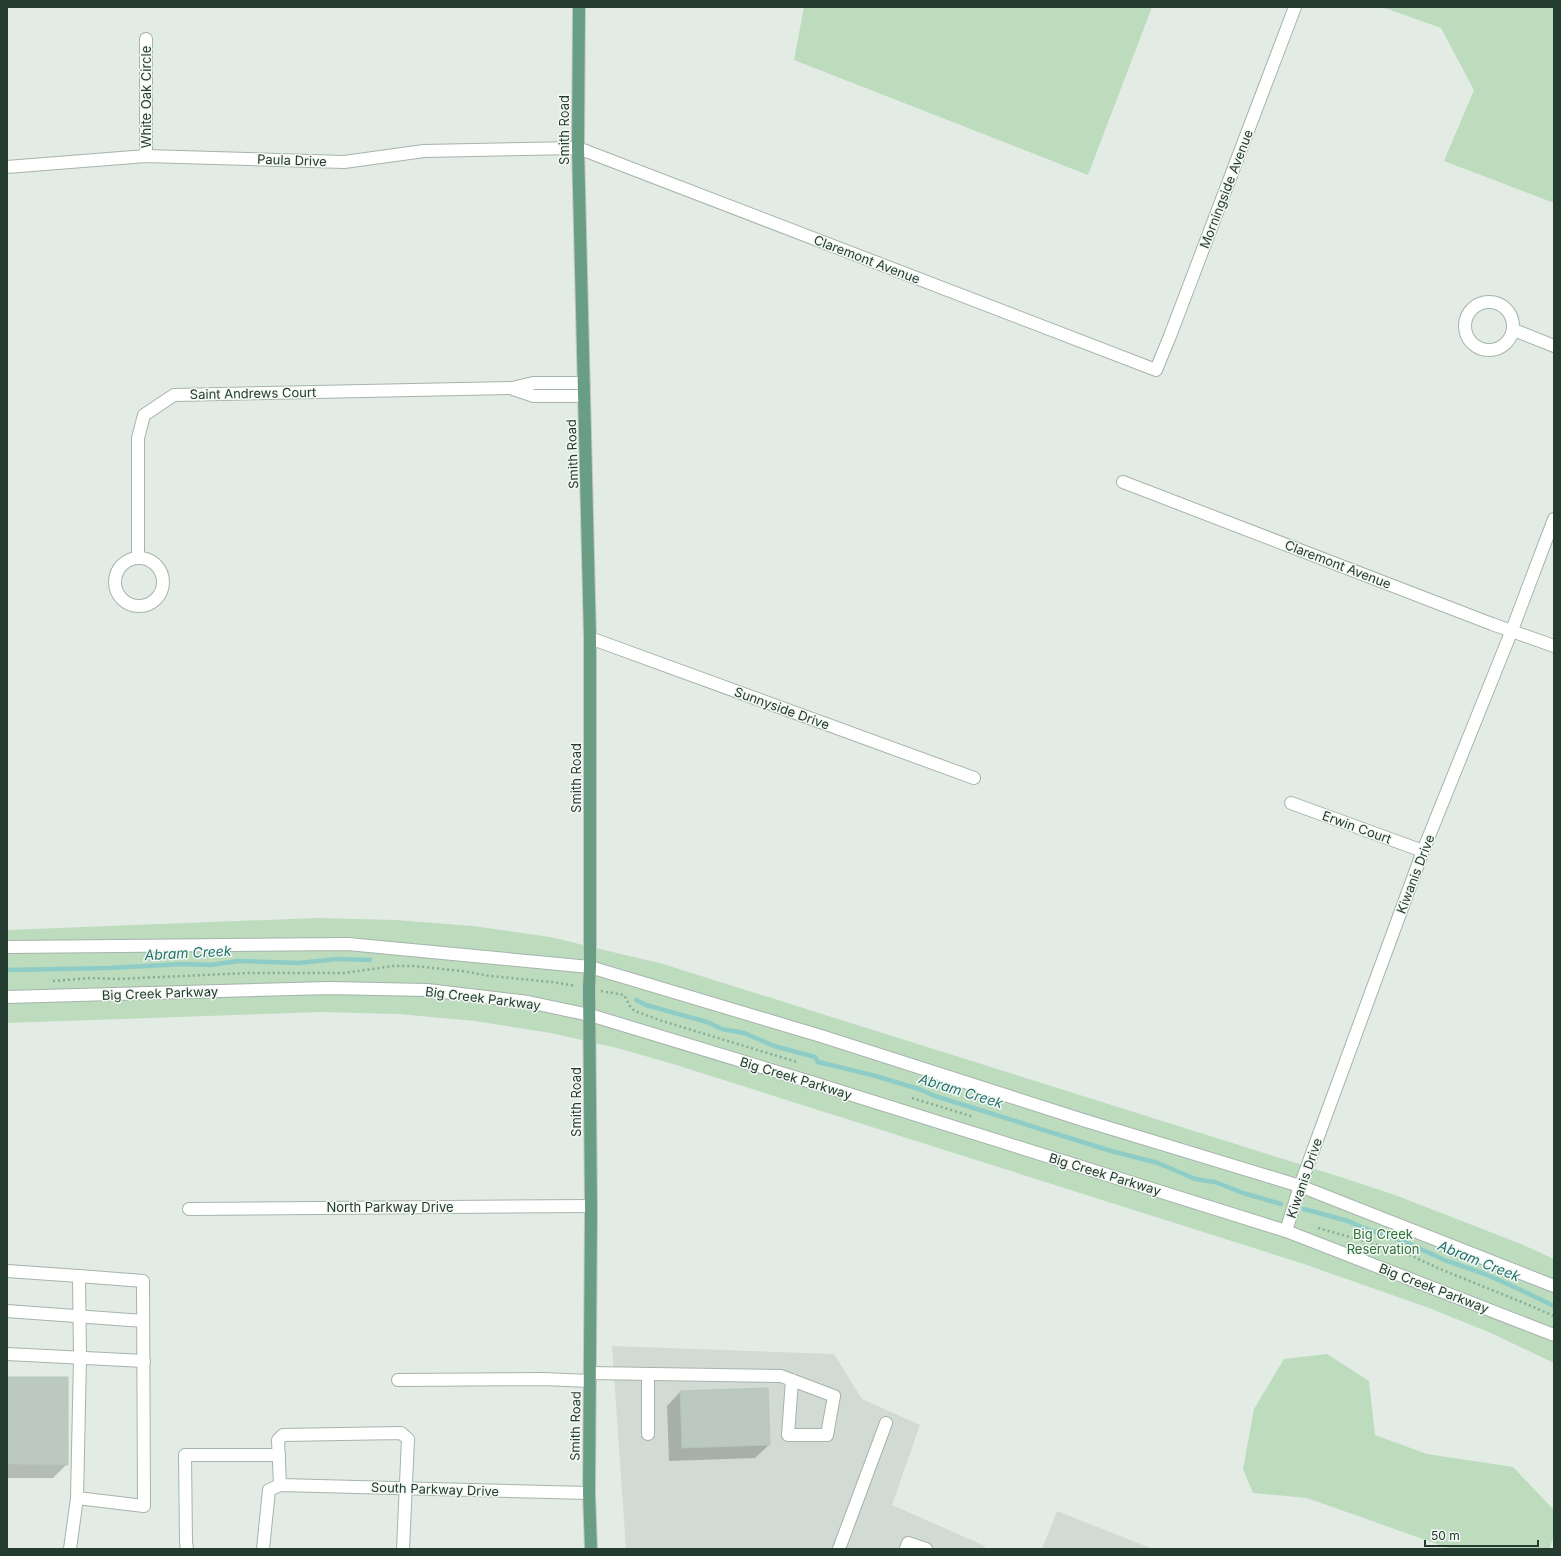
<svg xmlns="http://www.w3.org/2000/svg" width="1561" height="1556" viewBox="0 0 1561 1556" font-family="Inter,sans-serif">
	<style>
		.built { fill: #d1dbd4 }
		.green { fill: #bddbbd }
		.shadow { fill: #0003 }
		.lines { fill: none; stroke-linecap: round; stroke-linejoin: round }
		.stream { stroke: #8ecdc7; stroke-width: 4.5 }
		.building { fill: #bbc9c0; stroke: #b5c5ba }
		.minor-casing { stroke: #a5b4ab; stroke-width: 14 }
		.major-casing { stroke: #c1c8c5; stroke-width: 14 }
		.path { stroke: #85ad97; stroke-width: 2.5; stroke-dasharray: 2 3; stroke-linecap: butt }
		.minor { stroke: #fff; stroke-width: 12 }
		.major { stroke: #6a9e84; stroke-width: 12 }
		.labels { text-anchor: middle; stroke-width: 3; stroke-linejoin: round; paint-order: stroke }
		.street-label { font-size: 13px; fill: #233c2f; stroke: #f3f8f4 }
		.park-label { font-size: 13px; fill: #307039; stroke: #f3f8f4 }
		.water-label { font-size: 14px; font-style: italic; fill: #21746d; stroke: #f3f8f4 }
	</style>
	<rect width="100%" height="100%" fill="#e2ece5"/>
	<g class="built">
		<polygon points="612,1346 834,1354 862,1399 920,1425 892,1505 985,1546 985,1549 626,1549"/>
		<polygon points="1057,1511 1153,1549 1042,1549"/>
	</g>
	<g class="green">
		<polygon points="804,7 1152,7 1088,175 794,60"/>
		<polygon points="1382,7 1554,7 1554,203 1444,161 1474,90 1441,28"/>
		<polygon points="317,918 395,920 473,926 550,937 663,964 1331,1174 1395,1195 1521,1244 1554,1259 1554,1363 1491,1333 1429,1308 1304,1264 673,1064 617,1048 551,1033 475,1021 398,1014 321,1012 7,1023 7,930"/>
		<polygon points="1327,1354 1369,1381 1375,1435 1427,1454 1513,1467 1554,1510 1554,1536 1549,1549 1451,1549 1307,1498 1253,1493 1243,1469 1254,1409 1284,1359"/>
	</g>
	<g class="shadow">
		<polygon points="7,1378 67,1464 53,1478 7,1478"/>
		<polygon points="680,1392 769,1445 755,1458 669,1461 667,1406"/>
	</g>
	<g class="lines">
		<g class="stream">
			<polyline points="7,970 110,968 183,964 211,965 238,961 298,963 337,959 370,960"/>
			<polyline points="636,1000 646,1005 707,1022 722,1029 744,1033 774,1046 815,1057 818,1062 872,1075 919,1089 935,1096 1111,1151 1158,1163 1195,1179 1215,1182 1243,1193 1281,1204"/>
			<polyline points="1304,1209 1348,1221 1366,1229 1403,1241 1447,1261 1485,1274 1523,1291 1554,1306"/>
		</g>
	</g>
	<g class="building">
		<polygon points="7,1377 68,1377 68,1465 7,1464"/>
		<polygon points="768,1388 770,1445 682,1448 680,1391"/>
	</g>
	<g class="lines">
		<defs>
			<g id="minor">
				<polyline points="146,39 146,156"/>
				<polyline points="7,167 146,156 344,162 424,151 578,148 1156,370 1170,336 1295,7"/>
				<circle cx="1489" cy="326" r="24"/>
				<polyline points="1514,330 1554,346"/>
				<polyline points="513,389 534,396 584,396"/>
				<polyline points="1123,482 1492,624 1554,646"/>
				<circle cx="139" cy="582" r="24"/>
				<polyline points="138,558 138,438 144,415 174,395 512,388 533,383 584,383"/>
				<polyline points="590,638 974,778"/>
				<polyline points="1291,803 1423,851"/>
				<polyline points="7,947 348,944 590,967 821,1036 1083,1120 1300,1186 1554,1286"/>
				<polyline points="7,997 329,988 427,990 528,1002 590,1015 814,1083 1286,1231 1554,1335"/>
				<polyline points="189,1209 591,1206"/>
				<polyline points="1286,1231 1300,1186 1423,851 1512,630 1554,519"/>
				<polyline points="7,1271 79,1276 80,1358 77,1498 70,1549"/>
				<polyline points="7,1311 143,1321"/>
				<polyline points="7,1354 144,1361"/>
				<polyline points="590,1373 781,1376 834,1396 827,1435 788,1435 792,1380"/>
				<polyline points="398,1380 543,1379 590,1381"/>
				<polyline points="648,1434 648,1374"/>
				<polyline points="280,1485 278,1440 283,1435 401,1433 408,1439 403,1549"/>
				<polyline points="77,1498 144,1506 143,1281 79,1276"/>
				<polyline points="187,1549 186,1542 185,1455 279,1455"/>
				<polyline points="263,1549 269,1490 280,1485 589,1493"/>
				<polyline points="839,1549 886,1423"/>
				<polyline points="906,1549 908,1543 926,1549"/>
			</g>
			<polyline id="major" points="579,7 578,148 590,638 590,967 589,988 591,1210 589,1493 591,1549"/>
		</defs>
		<use href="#minor" class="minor-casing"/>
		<use href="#major" class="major-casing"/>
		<g class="path">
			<polyline points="53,981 90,978 117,979 248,973 344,973 393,966 414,966 462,971 490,976 552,982 576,986"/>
			<polyline points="601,991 624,995 631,1008 635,1011 662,1021 797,1062"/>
			<polyline points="912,1098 974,1117"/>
			<polyline points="1318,1228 1403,1252 1440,1269 1529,1305 1554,1316"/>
		</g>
		<use href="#minor" class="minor"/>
		<use href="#major" class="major"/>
	</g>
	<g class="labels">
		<g class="street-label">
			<text transform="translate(146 97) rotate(-90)" y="5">White Oak Circle</text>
			<text transform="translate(564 130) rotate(-90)" y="5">Smith Road</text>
			<text transform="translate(292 160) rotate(2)" y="5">Paula Drive</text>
			<text transform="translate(1226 189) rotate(-69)" y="5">Morningside Avenue</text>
			<text transform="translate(867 259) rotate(21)" y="5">Claremont Avenue</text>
			<text transform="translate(253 393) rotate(-1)" y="5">Saint Andrews Court</text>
			<text transform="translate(572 454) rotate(-92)" y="5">Smith Road</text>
			<text transform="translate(1338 564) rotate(21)" y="5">Claremont Avenue</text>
			<text transform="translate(782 708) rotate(20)" y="5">Sunnyside Drive</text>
			<text transform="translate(576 778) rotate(-90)" y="5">Smith Road</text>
			<text transform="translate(1357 827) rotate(20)" y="5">Erwin Court</text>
			<text transform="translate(1415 874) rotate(-69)" y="5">Kiwanis Drive</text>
			<text transform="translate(160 993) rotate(-2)" y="5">Big Creek Parkway</text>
			<text transform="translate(483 998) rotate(7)" y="5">Big Creek Parkway</text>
			<text transform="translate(796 1078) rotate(17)" y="5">Big Creek Parkway</text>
			<text transform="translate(576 1102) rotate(-90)" y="5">Smith Road</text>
			<text transform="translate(1105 1174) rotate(17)" y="5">Big Creek Parkway</text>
			<text transform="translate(1304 1178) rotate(-71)" y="5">Kiwanis Drive</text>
			<text x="390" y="1212">North Parkway Drive</text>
			<text transform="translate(1434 1288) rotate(21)" y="5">Big Creek Parkway</text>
			<text transform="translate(575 1426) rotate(-89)" y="5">Smith Road</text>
			<text transform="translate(435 1489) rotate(2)" y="5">South Parkway Drive</text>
		</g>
		<g class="park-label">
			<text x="1383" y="1239">Big Creek<tspan x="1383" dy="15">Reservation</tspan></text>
		</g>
		<g class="water-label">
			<text transform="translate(188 953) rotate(-3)" y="5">Abram Creek</text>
			<text transform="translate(961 1091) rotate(17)" y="5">Abram Creek</text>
			<text transform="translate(1479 1261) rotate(22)" y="5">Abram Creek</text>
		</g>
	</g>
	<rect width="1561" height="1556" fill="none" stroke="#233c2f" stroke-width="16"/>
	<path d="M1425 1540v6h113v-6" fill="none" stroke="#233c2f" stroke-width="2"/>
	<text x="1431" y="1540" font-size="12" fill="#233c2f" stroke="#f3f8f4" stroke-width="3" paint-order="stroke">50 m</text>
</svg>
